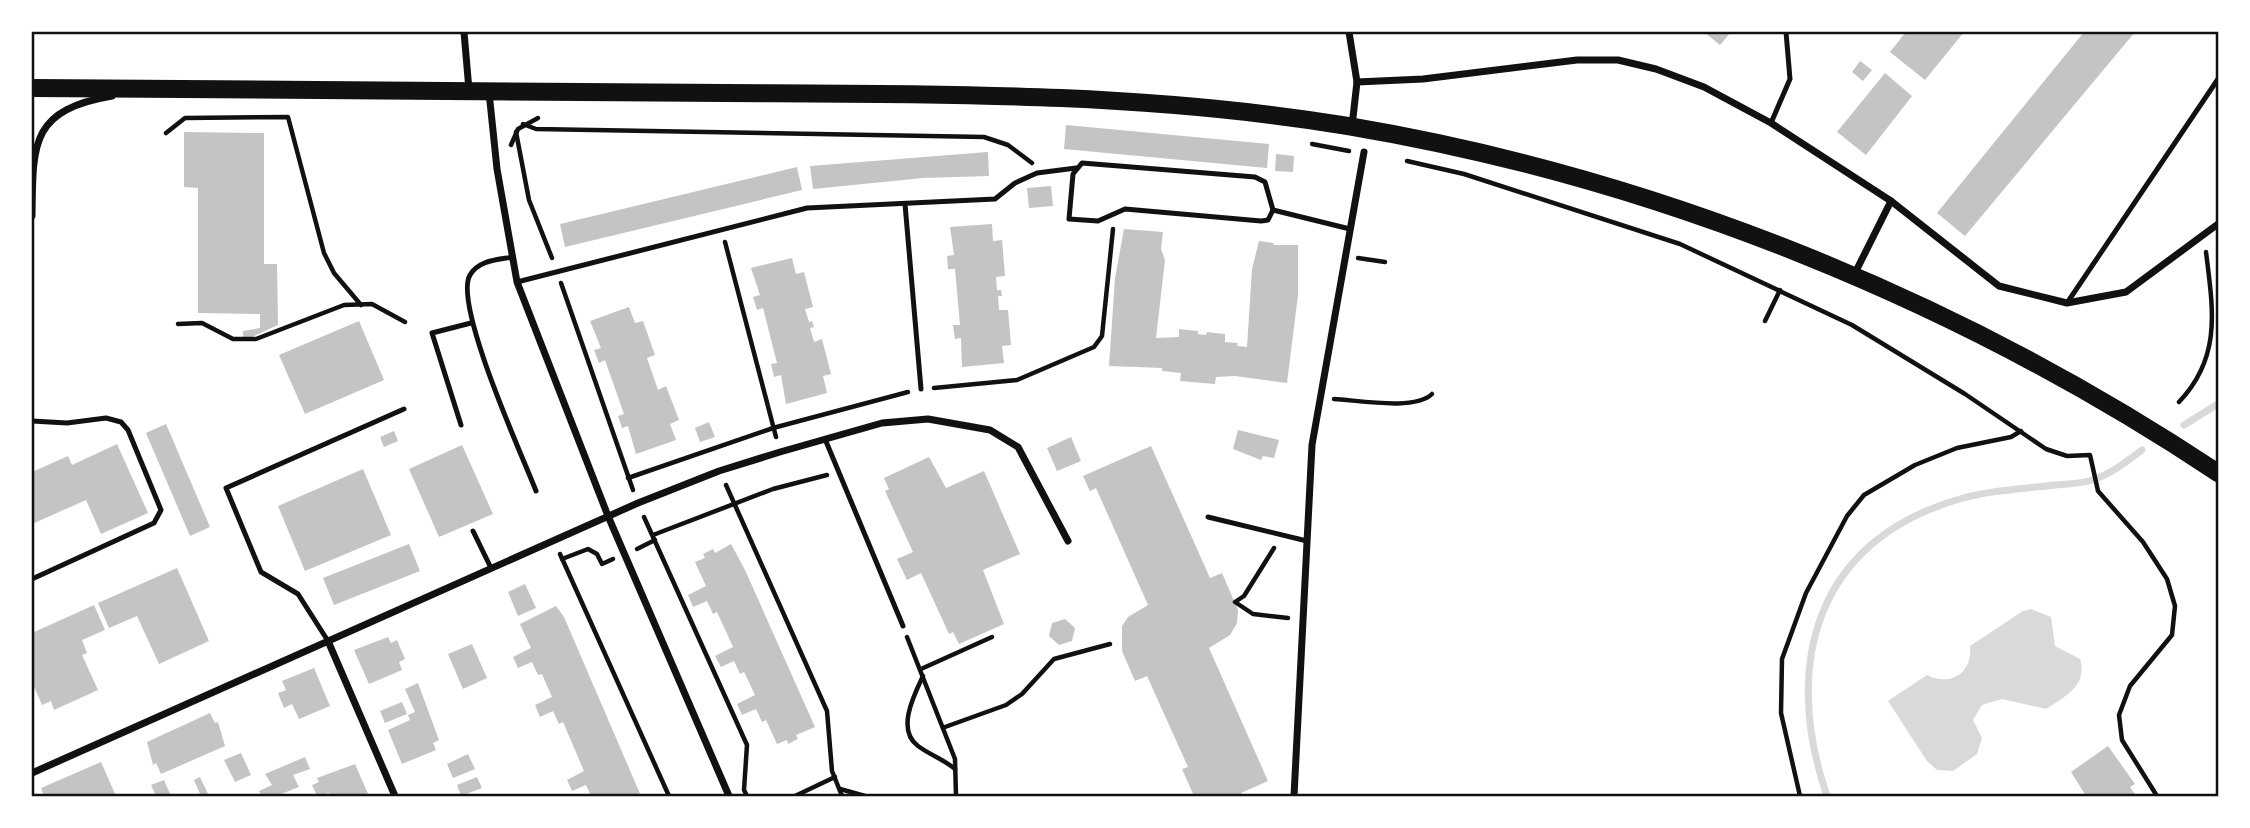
<svg xmlns="http://www.w3.org/2000/svg" width="2250" height="828" viewBox="0 0 2250 828" font-family="Rubik,sans-serif">
	<style>
		.water { fill: #d9d9d9 }
		.lines { fill: none; stroke-linecap: round; stroke-linejoin: round }
		.stream { stroke: #d9d9d9; stroke-width: 7 }
		.building { fill: #c4c4c4 }
		.path { stroke: #111; stroke-width: 4.5 }
		.service { stroke: #111; stroke-width: 5 }
		.minor { stroke: #111; stroke-width: 7 }
		.primary { stroke: #111; stroke-width: 18 }
		.neatline { fill: none; stroke: #111; stroke-width: 2.5 }
	</style>
	<rect width="100%" height="100%" fill="#fff"/>
	<path class="water" d="M2031,609L2051,617L2055,646L2080,659C2088,686 2065,696 2046,709L2002,699L1982,705L1973,720L1982,738L1977,754L1953,771L1937,770L1927,761L1888,701L1927,675C1950,687 1973,673 1970,646L2023,611Z"/>
	<g class="lines">
		<g class="stream">
			<polyline points="2184,425 2218,404"/>
			<path d="M1827,796C1782,665 1815,540 1960,499C1990,490 2024,489 2055,485C2067,484 2081,484 2092,480C2111,474 2126,462 2142,450"/>
		</g>
	</g>
	<g class="building">
		<polygon points="1704,32 1731,32 1720,45"/>
		<polygon points="1906,32 1964,32 1925,80 1890,52"/>
		<polygon points="2084,32 2135,32 1965,236 1937,213"/>
		<polygon points="1860,61 1872,70 1863,81 1852,72"/>
		<polygon points="1885,73 1912,96 1866,155 1837,132"/>
		<polygon points="1066,125 1269,144 1267,168 1064,149"/>
		<polygon points="184,132 264,133 264,264 277,264 278,325 252,337 243,337 243,331 260,328 260,314 198,313 198,188 184,187"/>
		<polygon points="988,152 989,176 923,178 813,189 810,166"/>
		<polygon points="1276,154 1294,156 1293,172 1275,171"/>
		<polygon points="797,167 802,190 565,247 560,224"/>
		<polygon points="1051,186 1053,206 1029,208 1027,188"/>
		<polygon points="992,224 993,241 1002,240 1005,276 996,277 997,290 1001,290 1002,296 998,296 999,310 1008,310 1011,345 1002,346 1004,363 962,367 961,338 955,339 953,325 960,325 955,269 948,269 947,256 954,255 950,227"/>
		<polygon points="1124,229 1163,232 1161,249 1165,260 1156,338 1179,337 1179,329 1198,331 1198,334 1206,335 1207,332 1225,334 1225,342 1238,343 1237,346 1247,347 1252,269 1259,241 1274,243 1273,245 1298,245 1298,295 1287,383 1235,376 1216,377 1215,384 1180,381 1181,373 1162,371 1162,368 1109,366 1115,278"/>
		<polygon points="792,258 796,274 804,272 813,307 805,309 809,322 812,321 814,327 810,328 814,342 822,339 831,374 823,376 827,393 786,404 781,375 774,377 771,364 777,363 763,308 757,310 753,297 760,295 751,268"/>
		<polygon points="629,307 635,323 643,321 655,355 647,358 658,390 666,386 679,420 670,424 676,440 636,454 628,426 622,428 618,416 624,414 605,360 599,363 594,350 601,348 590,321"/>
		<polygon points="359,321 384,380 305,414 279,355"/>
		<polygon points="709,422 715,437 700,442 695,428"/>
		<polygon points="166,424 210,527 190,536 146,433"/>
		<polygon points="1238,430 1279,440 1274,458 1263,456 1261,460 1233,449"/>
		<polygon points="394,431 398,441 384,447 380,437"/>
		<polygon points="1071,437 1081,461 1057,471 1047,448"/>
		<polygon points="117,444 148,513 101,534 86,500 32,524 32,472 68,456 72,465"/>
		<polygon points="462,445 493,514 439,537 409,469"/>
		<polygon points="1151,446 1210,578 1222,573 1238,610 1237,623 1230,635 1209,648 1268,781 1241,793 1243,796 1194,796 1182,769 1188,767 1147,676 1135,681 1122,651 1122,626 1128,617 1148,605 1096,488 1090,491 1083,476"/>
		<polygon points="929,457 946,488 984,471 1020,554 983,570 1004,624 959,644 953,632 949,634 921,573 907,580 897,559 913,552 885,491 889,489 884,478"/>
		<polygon points="363,469 391,535 305,571 278,506"/>
		<polygon points="409,544 420,571 334,605 323,578"/>
		<polygon points="731,544 745,570 815,727 796,735 798,739 788,744 787,740 777,744 766,720 762,722 756,709 742,715 737,704 755,695 744,672 740,674 734,661 721,667 715,656 733,647 717,612 713,614 707,601 693,607 688,595 706,586 695,562 705,558 703,554 713,549 715,553"/>
		<polygon points="177,568 209,641 159,664 137,616 109,628 98,603"/>
		<polygon points="525,584 536,608 518,616 508,592"/>
		<polygon points="94,605 105,630 82,640 87,653 82,655 98,690 54,710 51,701 42,705 32,682 32,633"/>
		<polygon points="556,606 564,617 641,796 591,796 586,785 572,791 567,780 584,771 563,722 559,724 553,711 540,717 535,705 552,697 542,674 538,675 532,662 518,668 513,657 531,648 520,624"/>
		<polygon points="1065,619 1075,628 1072,641 1059,645 1049,636 1052,623"/>
		<polygon points="388,637 391,643 397,640 405,659 399,662 402,670 369,684 354,650"/>
		<polygon points="472,644 487,678 463,689 448,654"/>
		<polygon points="314,668 330,706 299,719 292,704 284,708 278,693 286,690 282,681"/>
		<polygon points="418,683 439,740 433,743 436,750 402,764 388,730 410,720 408,715 415,712 405,689"/>
		<polygon points="402,702 407,714 385,723 380,711"/>
		<polygon points="210,713 215,723 218,722 225,746 161,774 156,763 153,765 147,742"/>
		<polygon points="2108,746 2135,784 2130,787 2136,796 2086,796 2071,772"/>
		<polygon points="241,753 251,775 235,782 224,760"/>
		<polygon points="468,754 475,769 453,778 447,764"/>
		<polygon points="305,757 310,769 293,775 299,787 276,796 262,796 259,791 272,785 265,774"/>
		<polygon points="101,762 116,796 44,796 41,788"/>
		<polygon points="355,764 369,796 331,796 329,793 317,796 312,785 319,782 317,778"/>
		<polygon points="200,777 209,796 201,796 194,780"/>
		<polygon points="477,777 482,788 461,796 457,785"/>
		<polygon points="164,780 171,796 156,796 151,785"/>
	</g>
	<g class="lines">
		<g class="path">
			<polyline points="523,124 536,129 984,137 1008,145 1032,163"/>
			<polyline points="516,132 529,200 552,258"/>
			<polyline points="166,133 185,118 288,117 324,253 334,273 361,305"/>
			<polyline points="1312,144 1349,151"/>
			<polyline points="511,145 518,129 538,118"/>
			<polyline points="1407,161 1464,174 1680,244 1852,325 1965,394 2046,449 2067,456 2090,455 2098,491 2143,542 2167,579 2175,606 2172,635 2130,686 2119,715 2122,740 2157,796"/>
			<polyline points="725,242 776,437"/>
			<polyline points="1358,258 1385,262"/>
			<polyline points="561,283 633,490"/>
			<polyline points="1765,321 1780,290"/>
			<polyline points="178,324 202,323 233,339 256,339 344,305 372,304 405,322"/>
			<polyline points="934,388 1017,380 1094,347 1102,336 1113,229"/>
			<path d="M1334,399C1357,400 1415,411 1432,394"/>
			<path d="M2179,402C2222,357 2213,309 2206,252"/>
			<polyline points="628,478 773,428 908,392"/>
			<polyline points="726,485 827,711 832,771 842,796"/>
			<polyline points="644,517 747,745 744,790 747,796"/>
			<polyline points="653,535 773,489 827,475"/>
			<polyline points="1274,548 1244,596 1235,602 1253,614 1288,618"/>
			<polyline points="637,549 655,540"/>
			<polyline points="560,554 669,796"/>
			<polyline points="562,559 588,549 597,554 602,564 613,559"/>
			<polyline points="907,637 955,759 956,796"/>
			<polyline points="921,669 992,637"/>
			<path d="M923,676C914,695 896,730 918,746C930,755 943,759 955,769"/>
			<polyline points="945,727 1006,705 1022,694 1054,659 1110,644"/>
			<polyline points="840,789 865,796"/>
			<polyline points="795,796 835,777"/>
			<polyline points="1800,796 1781,713 1782,659 1806,593 1847,516 1864,495 1915,465 1957,448 2011,437 2021,431"/>
		</g>
		<g class="service">
			<polyline points="1771,123 1790,79 1786,32"/>
			<polygon points="1082,163 1255,177 1265,182 1273,210 1268,220 1261,221 1125,209 1098,221 1069,219 1073,174"/>
			<polyline points="905,204 921,389"/>
			<polyline points="1273,210 1350,229"/>
			<path d="M513,257C497,260 479,260 470,275C453,304 522,455 536,491"/>
			<polyline points="517,282 807,208 995,199 1015,183 1037,173 1076,168"/>
			<polyline points="2067,303 2218,79"/>
			<polyline points="32,421 67,423 106,418 121,422 128,430 161,510 154,523 32,579"/>
			<polyline points="461,425 432,333 471,323"/>
			<polyline points="825,439 903,626"/>
			<polyline points="1208,517 1307,541"/>
			<polyline points="473,531 491,568"/>
			<polyline points="328,641 298,594 261,572 226,488 404,409"/>
		</g>
		<g class="minor">
			<polyline points="464,32 469,90"/>
			<polyline points="1349,32 1357,82 1352,126"/>
			<polyline points="1357,82 1423,79 1577,60 1618,60 1656,69 1704,87 1771,123 1891,201 1999,286 2067,303 2126,292 2218,224"/>
			<polyline points="489,92 497,169 517,282 608,516 729,796"/>
			<path d="M32,216C33,144 30,110 112,96"/>
			<polyline points="1854,275 1891,201"/>
			<polyline points="328,641 395,796"/>
			<polyline points="32,773 638,503 719,471 780,452 882,423 928,419 990,430 1018,447 1068,541"/>
			<polyline points="1294,796 1312,445 1364,152"/>
		</g>
		<path class="primary" d="M32,88C263,89 494,91 725,93C933,94 1142,92 1348,126C1657,178 1958,300 2218,473"/>
	</g>
	<rect width="2250" height="828" fill="none" stroke="#ffffff" stroke-width="66"/>
	<rect x="33" y="33" width="2184" height="762" class="neatline"/>
</svg>
